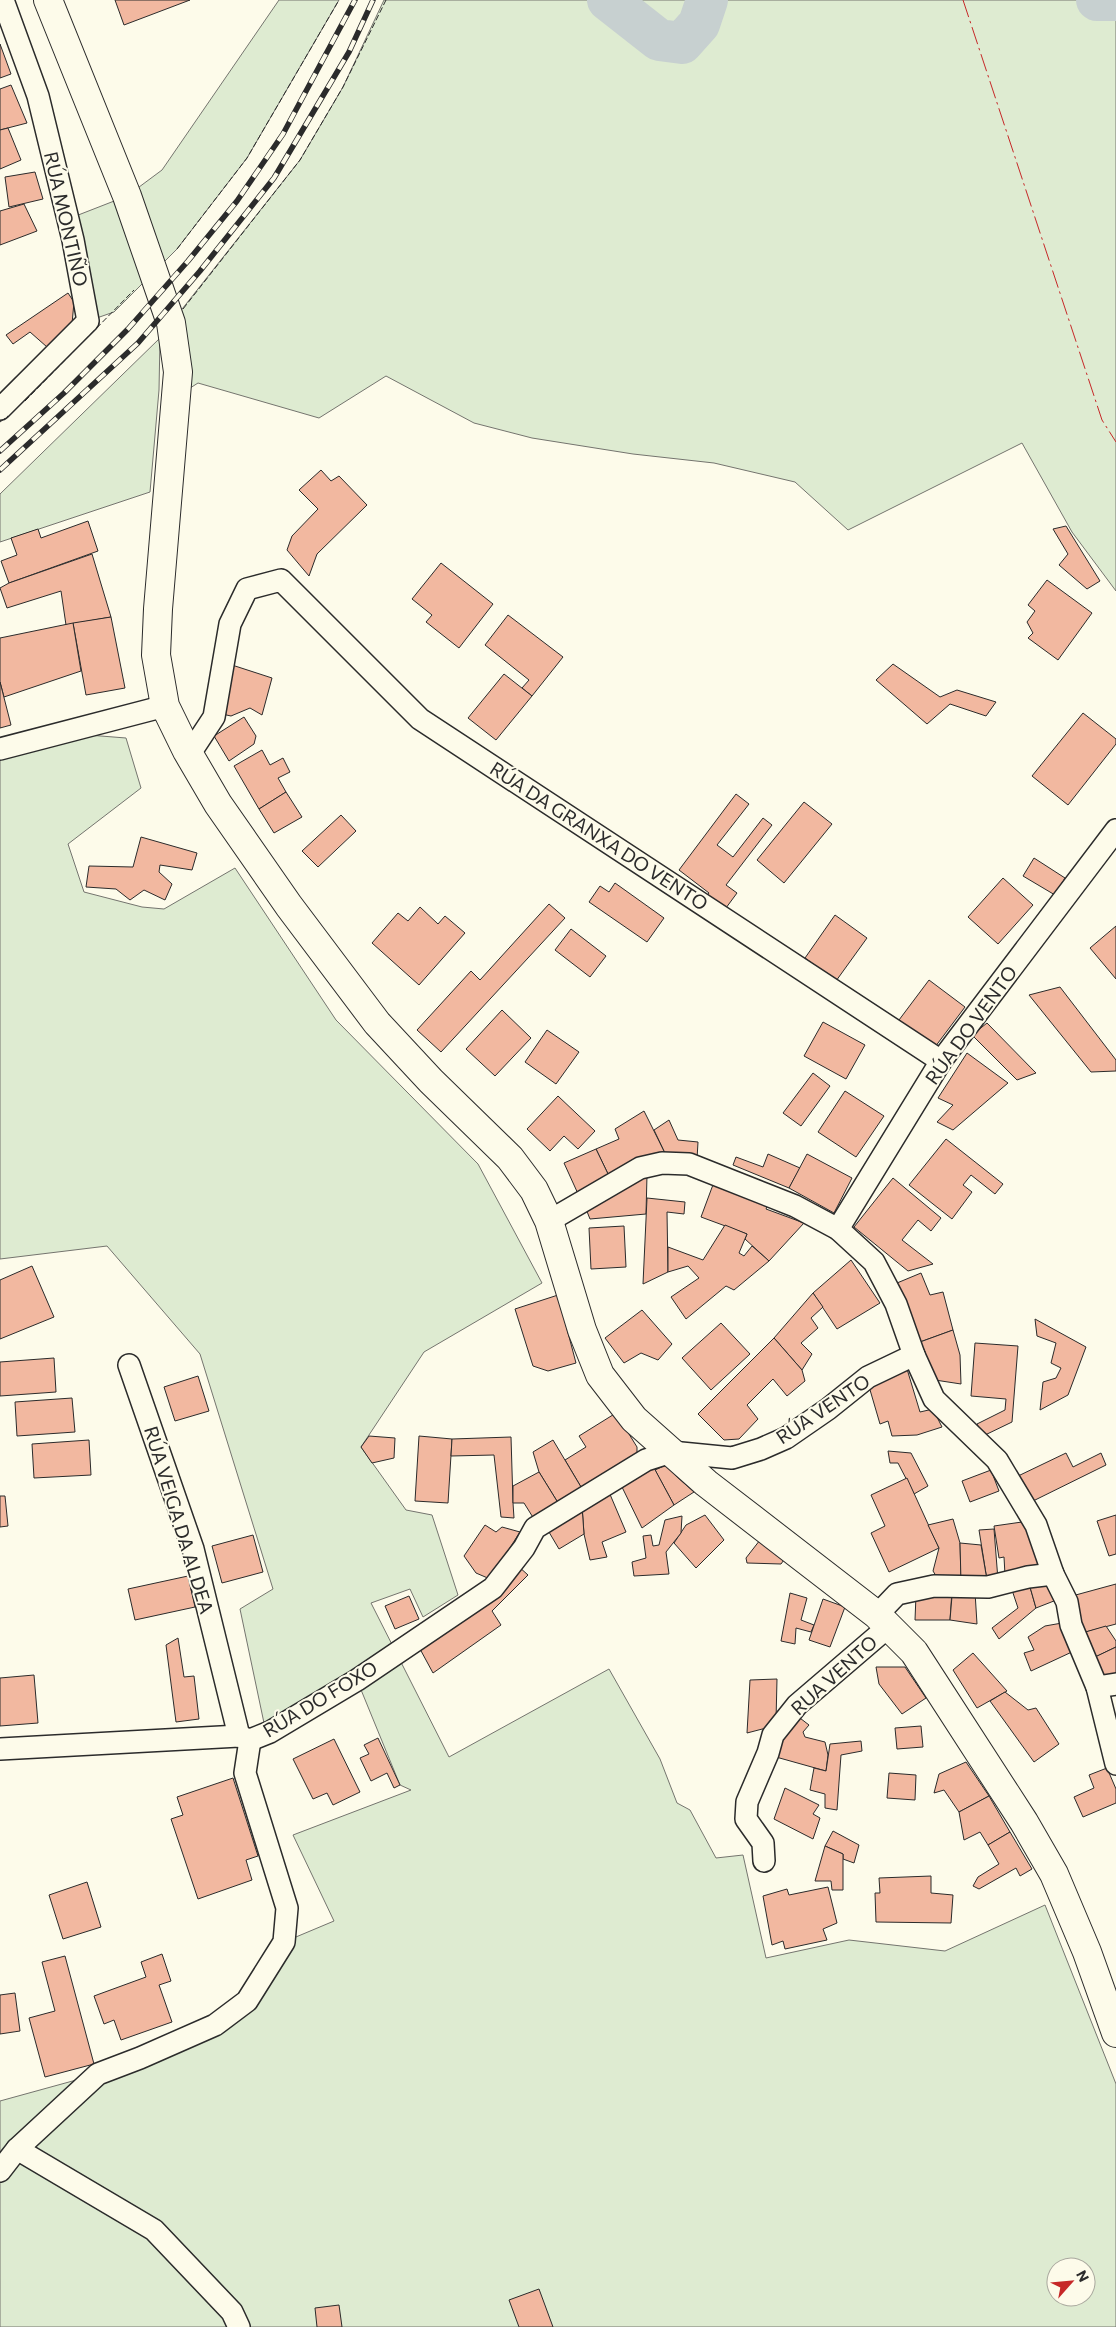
<svg xmlns="http://www.w3.org/2000/svg" width="1116" height="2327" viewBox="0 0 1116 2327" font-family="Commissioner,sans-serif">
	<style>
		.green { fill: #deebd1; stroke: #74746e; fill-rule: evenodd }
		.lines { fill: none; stroke-linecap: round; stroke-linejoin: round }
		.river { stroke: #c7d0d0; stroke-width: 42 }
		.building { fill: #f2b8a0; stroke: #2b2b2b }
		.minor-casing { stroke: #2b2b2b; stroke-width: 24 }
		.secondary-casing { stroke: #2b2b2b; stroke-width: 30 }
		.minor { stroke: #fdfbea; stroke-width: 21 }
		.secondary { stroke: #fdfbea; stroke-width: 28 }
		.rail-casing { stroke: #2b2b2b; stroke-width: 5.5 }
		.rail { stroke: #fdfbea; stroke-width: 4; stroke-dasharray: 11; stroke-linecap: butt }
		.fence { stroke: #2b2b2b; stroke-width: 1; stroke-dasharray: 6 2.5; stroke-linecap: butt }
		.power { stroke: #c62828; stroke-width: 1; stroke-dasharray: 18 4 2.5 4; stroke-linecap: butt }
		.labels { text-anchor: middle; stroke-width: 4; stroke-linejoin: round; paint-order: stroke }
		.street-label { font-size: 19px; fill: #2b2b2b; stroke: #fdfbea }
	</style>
	<rect width="100%" height="100%" fill="#fdfbea"/>
	<g class="green">
		<polygon points="279,0 339,0 247,158 177,249 114,312 88,321 68,219 127,196 162,170"/>
		<polygon points="384,0 1116,0 1116,591 1072,532 1022,443 848,530 795,482 714,463 633,454 532,438 474,423 386,376 319,418 198,383 176,397 171,323 300,160 343,87"/>
		<polygon points="160,338 159,390 150,492 0,542 0,494"/>
		<path d="M63,733L126,738L141,788L68,844L84,892L142,907L164,909L235,868L336,1020L478,1164L542,1283L424,1352L361,1447L406,1510L432,1515L458,1595L423,1617L410,1589L371,1603L449,1757L609,1669L660,1759L677,1803L690,1810L716,1858L743,1855L766,1958L849,1940L945,1951L1045,1905L1116,2084V2327H0V2101L98,2074L215,2025L284,1942L334,1921L293,1835L411,1790L400,1785L357,1680L264,1723L240,1609L273,1589L200,1354L107,1246L0,1259V749ZM1056,2267H1086V2297H1056Z"/>
	</g>
	<g class="lines">
		<g class="river">
			<polyline points="608,0 659,40 682,43 699,24 707,0"/>
			<polyline points="1097,0 1116,0"/>
		</g>
	</g>
	<g class="building">
		<polygon points="115,0 190,0 124,25"/>
		<polygon points="0,44 11,74 0,78"/>
		<polygon points="11,85 27,123 0,130 0,89"/>
		<polygon points="8,128 21,160 0,169 0,130"/>
		<polygon points="35,172 43,199 9,207 5,177"/>
		<polygon points="24,204 37,231 0,245 0,211"/>
		<polygon points="68,293 74,302 72,324 63,336 47,347 30,332 13,344 6,335"/>
		<polygon points="321,470 331,481 339,476 367,505 317,554 309,576 287,550 292,536 318,509 299,490"/>
		<polygon points="88,521 98,551 9,583 1,561 17,555 11,538 38,529 41,538"/>
		<polygon points="1066,526 1100,581 1087,589 1059,565 1068,554 1053,529"/>
		<polygon points="92,554 111,617 66,625 61,591 7,608 0,588 9,583"/>
		<polygon points="441,563 493,604 459,648 426,622 432,615 412,599"/>
		<polygon points="1047,580 1092,613 1058,660 1028,638 1033,633 1027,622 1035,611 1028,605"/>
		<polygon points="508,615 563,657 532,696 522,688 529,680 485,645"/>
		<polygon points="111,617 125,688 86,695 73,623"/>
		<polygon points="73,623 81,671 4,697 0,682 0,638"/>
		<polygon points="893,664 940,697 957,690 996,702 986,716 950,704 927,724 876,680"/>
		<polygon points="232,665 272,678 262,715 250,708 231,716 222,714"/>
		<polygon points="504,674 532,696 496,740 468,718"/>
		<polygon points="0,682 11,725 0,728"/>
		<polygon points="1083,713 1116,739 1116,744 1068,805 1032,776"/>
		<polygon points="244,717 256,736 254,744 229,761 214,736"/>
		<polygon points="262,750 270,765 283,758 290,772 278,778 286,792 259,809 234,766"/>
		<polygon points="286,792 302,817 274,833 259,809"/>
		<polygon points="736,794 749,804 717,845 733,857 763,818 772,825 726,885 737,893 723,912 705,898 709,893 679,870"/>
		<polygon points="804,802 832,824 784,883 757,860"/>
		<polygon points="341,815 356,831 318,867 302,851"/>
		<polygon points="141,837 197,853 192,870 160,865 159,872 172,884 165,900 144,890 130,900 116,889 86,887 89,866 133,867"/>
		<polygon points="1034,858 1065,878 1055,895 1023,876"/>
		<polygon points="1003,878 1033,905 998,944 968,917"/>
		<polygon points="615,883 664,918 647,942 589,902 600,886 609,892"/>
		<polygon points="549,904 565,918 441,1052 417,1030 471,971 480,980"/>
		<polygon points="420,907 438,924 445,916 465,933 419,985 372,943 398,913 408,921"/>
		<polygon points="835,915 867,938 836,981 805,958"/>
		<polygon points="1116,926 1116,979 1090,948"/>
		<polygon points="571,929 606,956 590,977 555,950"/>
		<polygon points="929,980 965,1007 935,1047 899,1020"/>
		<polygon points="1060,987 1116,1060 1116,1071 1091,1072 1029,995"/>
		<polygon points="502,1010 531,1038 495,1076 466,1049"/>
		<polygon points="823,1022 865,1045 846,1079 804,1056"/>
		<polygon points="987,1023 1036,1073 1017,1080 972,1035"/>
		<polygon points="547,1030 579,1052 556,1084 525,1062"/>
		<polygon points="967,1053 1008,1083 953,1130 937,1122 953,1105 938,1098"/>
		<polygon points="813,1073 830,1086 801,1126 783,1113"/>
		<polygon points="845,1091 884,1116 856,1157 818,1132"/>
		<polygon points="558,1096 595,1131 578,1149 564,1136 550,1151 527,1129"/>
		<polygon points="644,1111 665,1153 609,1176 596,1149 619,1139 615,1129"/>
		<polygon points="669,1120 678,1140 698,1142 697,1159 665,1153 654,1130"/>
		<polygon points="946,1139 1003,1184 995,1194 971,1175 963,1185 972,1192 952,1219 909,1185"/>
		<polygon points="596,1149 609,1176 579,1196 564,1163"/>
		<polygon points="768,1154 800,1168 789,1188 733,1165 736,1157 763,1167"/>
		<polygon points="807,1154 852,1178 834,1213 789,1188"/>
		<polygon points="647,1175 646,1214 590,1219 586,1209"/>
		<polygon points="893,1178 941,1218 931,1231 918,1220 902,1240 933,1264 908,1271 854,1227"/>
		<polygon points="714,1182 769,1202 766,1209 804,1223 769,1261 745,1239 747,1234 701,1217"/>
		<polygon points="647,1198 685,1202 684,1214 667,1212 668,1272 643,1284"/>
		<polygon points="725,1225 747,1234 739,1253 744,1256 752,1246 769,1261 734,1290 726,1286 686,1319 671,1297 699,1278 688,1266 668,1272 668,1247 703,1260"/>
		<polygon points="624,1226 626,1267 591,1269 589,1228"/>
		<polygon points="851,1260 880,1303 837,1329 813,1293"/>
		<polygon points="32,1266 54,1317 0,1339 0,1280"/>
		<polygon points="921,1273 930,1295 943,1292 953,1330 920,1342 897,1283"/>
		<polygon points="813,1293 823,1307 811,1318 818,1328 801,1343 812,1354 802,1370 774,1338"/>
		<polygon points="558,1295 576,1363 548,1371 533,1366 515,1309"/>
		<polygon points="642,1310 672,1344 658,1360 641,1353 624,1363 605,1338"/>
		<polygon points="1035,1319 1086,1347 1068,1395 1040,1410 1043,1382 1056,1378 1061,1368 1051,1363 1056,1343 1037,1336"/>
		<polygon points="721,1323 750,1354 711,1390 682,1358"/>
		<polygon points="953,1330 960,1355 961,1384 935,1380 920,1342"/>
		<polygon points="774,1338 802,1370 805,1381 787,1396 773,1379 747,1405 758,1419 739,1439 724,1440 698,1414"/>
		<polygon points="975,1343 1018,1346 1012,1422 983,1436 977,1424 1005,1410 1006,1399 971,1396"/>
		<polygon points="54,1358 56,1392 0,1396 0,1362"/>
		<polygon points="907,1369 920,1412 933,1409 942,1427 917,1435 892,1436 888,1421 880,1424 868,1383"/>
		<polygon points="198,1376 209,1411 175,1421 164,1387"/>
		<polygon points="72,1398 75,1432 17,1436 15,1402"/>
		<polygon points="616,1413 637,1447 637,1459 584,1492 565,1460 586,1447 579,1436"/>
		<polygon points="369,1436 395,1438 394,1458 372,1463 361,1447"/>
		<polygon points="419,1436 452,1439 448,1503 415,1501"/>
		<polygon points="511,1437 513,1503 514,1518 501,1517 494,1455 451,1456 452,1439"/>
		<polygon points="89,1440 91,1475 34,1478 32,1444"/>
		<polygon points="553,1440 584,1492 560,1506 539,1472 533,1452"/>
		<polygon points="888,1451 911,1453 928,1486 914,1494 898,1463 890,1463"/>
		<polygon points="1066,1453 1073,1467 1101,1453 1106,1465 1029,1503 1016,1477"/>
		<polygon points="668,1464 676,1476 694,1492 674,1505 655,1470"/>
		<polygon points="653,1466 674,1505 642,1528 621,1485"/>
		<polygon points="991,1470 999,1491 970,1502 962,1481"/>
		<polygon points="539,1472 560,1506 534,1519 524,1503 513,1503 513,1486"/>
		<polygon points="907,1478 939,1548 889,1572 871,1533 885,1526 871,1495"/>
		<polygon points="609,1492 626,1532 602,1542 607,1557 590,1560 584,1534 582,1506"/>
		<polygon points="0,1496 5,1496 8,1526 0,1527"/>
		<polygon points="582,1506 584,1534 559,1549 546,1527"/>
		<polygon points="705,1515 724,1540 696,1568 674,1543 686,1525"/>
		<polygon points="1116,1515 1116,1554 1109,1556 1097,1521"/>
		<polygon points="682,1516 681,1533 666,1552 669,1574 634,1576 632,1562 646,1558 643,1536 651,1535 653,1546 659,1545 665,1520"/>
		<polygon points="953,1519 960,1543 961,1579 938,1579 933,1571 939,1548 928,1525"/>
		<polygon points="1029,1521 1043,1568 1005,1575 1004,1557 999,1558 994,1526"/>
		<polygon points="485,1525 496,1532 502,1527 520,1532 490,1579 476,1573 464,1556"/>
		<polygon points="994,1529 998,1580 987,1580 979,1530"/>
		<polygon points="253,1535 263,1572 222,1583 212,1546"/>
		<polygon points="760,1540 786,1557 781,1564 747,1563 746,1558"/>
		<polygon points="960,1543 981,1545 987,1580 961,1582"/>
		<polygon points="518,1566 528,1575 492,1611 501,1625 433,1673 420,1649"/>
		<polygon points="188,1576 195,1607 135,1620 128,1589"/>
		<polygon points="1028,1580 1036,1608 999,1639 992,1628 1018,1608 1011,1587"/>
		<polygon points="1028,1580 1051,1582 1059,1599 1036,1608"/>
		<polygon points="1116,1584 1116,1624 1082,1633 1072,1596"/>
		<polygon points="952,1591 950,1620 915,1620 916,1595"/>
		<polygon points="975,1592 977,1624 950,1620 952,1596"/>
		<polygon points="790,1593 807,1598 801,1620 814,1625 811,1632 796,1628 795,1644 781,1641"/>
		<polygon points="409,1596 419,1619 395,1629 385,1606"/>
		<polygon points="823,1599 845,1607 830,1647 809,1640"/>
		<polygon points="1062,1623 1074,1651 1031,1671 1024,1653 1034,1650 1028,1637 1045,1626"/>
		<polygon points="1106,1626 1116,1641 1116,1647 1093,1658 1082,1633"/>
		<polygon points="178,1638 184,1677 194,1676 199,1719 176,1722 166,1645"/>
		<polygon points="1116,1647 1116,1673 1105,1676 1096,1672 1093,1658"/>
		<polygon points="973,1653 1007,1691 977,1708 953,1670"/>
		<polygon points="876,1667 905,1667 926,1698 902,1714 879,1684"/>
		<polygon points="34,1675 38,1723 0,1726 0,1678"/>
		<polygon points="777,1679 776,1721 770,1727 747,1733 750,1680"/>
		<polygon points="1005,1692 1028,1710 1036,1708 1059,1744 1034,1762 990,1701"/>
		<polygon points="796,1715 809,1725 803,1732 805,1737 825,1742 828,1755 826,1771 776,1757 779,1739"/>
		<polygon points="921,1726 923,1747 897,1749 895,1728"/>
		<polygon points="378,1738 400,1785 394,1788 387,1773 371,1781 360,1758 369,1754 364,1745"/>
		<polygon points="334,1739 360,1792 333,1805 327,1793 313,1799 293,1759"/>
		<polygon points="861,1741 862,1751 841,1755 837,1810 825,1808 825,1794 810,1790 814,1768 826,1771 830,1744"/>
		<polygon points="966,1762 989,1796 959,1812 944,1790 934,1793 939,1774"/>
		<polygon points="1107,1768 1116,1789 1116,1803 1083,1817 1074,1797 1094,1788 1089,1775"/>
		<polygon points="889,1773 916,1775 915,1800 887,1798"/>
		<polygon points="233,1778 258,1856 246,1860 252,1880 198,1899 171,1819 183,1815 177,1797"/>
		<polygon points="785,1788 819,1805 813,1814 820,1818 813,1839 774,1819"/>
		<polygon points="989,1796 1010,1832 988,1845 980,1832 964,1840 959,1812"/>
		<polygon points="833,1831 859,1845 854,1863 843,1859 843,1854 825,1846"/>
		<polygon points="1010,1832 1032,1869 1020,1876 1016,1868 979,1889 973,1886 978,1877 999,1864 988,1845"/>
		<polygon points="825,1846 843,1854 843,1890 832,1890 831,1881 815,1881"/>
		<polygon points="931,1876 931,1893 953,1895 951,1923 876,1922 875,1893 880,1893 879,1878"/>
		<polygon points="87,1882 101,1927 63,1939 49,1895"/>
		<polygon points="828,1887 837,1923 823,1929 827,1940 785,1949 783,1941 772,1945 763,1896 787,1889 789,1895"/>
		<polygon points="162,1954 171,1981 159,1985 172,2022 121,2040 114,2020 104,2024 94,1996 146,1977 141,1962"/>
		<polygon points="65,1956 94,2064 45,2077 29,2018 55,2011 42,1962"/>
		<polygon points="15,1993 20,2031 0,2034 0,1995"/>
		<polygon points="539,2289 553,2327 519,2327 509,2300"/>
		<polygon points="339,2305 342,2327 317,2327 315,2308"/>
	</g>
	<g class="lines">
		<defs>
			<g id="minor">
				<polyline points="0,409 88,321 73,240 38,96 3,0"/>
				<polyline points="0,749 165,706"/>
				<polyline points="189,755 214,717 230,624 247,589 281,580 420,719 941,1061"/>
				<polyline points="549,1221 640,1168 662,1163 689,1164 795,1206 838,1229 874,1262 896,1304 914,1355 934,1399 997,1460 1036,1525 1053,1574 1067,1602 1071,1625 1097,1687 1116,1764"/>
				<polyline points="838,1229 941,1061 1116,830"/>
				<polyline points="129,1365 193,1549 239,1736"/>
				<polyline points="877,1615 897,1594 934,1586 988,1587 1028,1577 1053,1574"/>
				<polyline points="1097,1687 1116,1684"/>
				<polyline points="250,1740 270,1732 357,1680 493,1588 524,1548 535,1528 646,1460 671,1452 732,1458 761,1449 786,1438 828,1409 868,1377 914,1355"/>
				<polyline points="0,1749 239,1736 250,1740"/>
				<polyline points="764,1861 763,1843 746,1819 747,1802 768,1753 773,1735 797,1705 888,1627"/>
				<polyline points="17,2149 154,2230 232,2312 239,2327"/>
				<polyline points="0,2171 17,2149 98,2074 140,2058 215,2025 247,2001 284,1942 287,1908 245,1773 250,1740"/>
			</g>
			<polyline id="secondary" points="48,0 127,196 171,323 178,372 158,609 156,655 165,706 187,751 218,804 289,906 377,1023 431,1081 510,1158 534,1190 549,1221 582,1330 600,1375 634,1419 706,1483 877,1615 914,1652 1024,1822 1054,1874 1087,1952 1116,2033"/>
		</defs>
		<use href="#minor" class="minor-casing"/>
		<use href="#secondary" class="secondary-casing"/>
		<use href="#minor" class="minor"/>
		<use href="#secondary" class="secondary"/>
		<defs>
			<g id="rail">
				<polyline points="0,451 64,393 128,329 188,261 237,201 283,134 355,0"/>
				<polyline points="0,470 138,343 200,271 274,178 349,52 373,0"/>
			</g>
		</defs>
		<use href="#rail" class="rail-casing"/>
		<use href="#rail" class="rail"/>
		<g class="fence">
			<polyline points="177,249 247,158 339,0"/>
			<polyline points="183,309 300,160 343,87 386,0"/>
			<polyline points="25,401 134,290"/>
			<polyline points="0,422 8,416"/>
		</g>
		<polyline class="power" points="963,0 1102,420 1116,442"/>
	</g>
	<g class="labels">
		<g class="street-label">
			<text transform="translate(66 219) rotate(77)" y="7">RÚA MONTIÑO</text>
			<text transform="translate(599 836) rotate(33)" y="7">RÚA DA GRANXA DO VENTO</text>
			<text transform="translate(971 1025) rotate(-54)" y="7">RÚA DO VENTO</text>
			<text transform="translate(823 1409) rotate(-34)" y="7">RÚA VENTO</text>
			<text transform="translate(179 1520) rotate(73)" y="7">RÚA VEIGA DA ALDEA</text>
			<text transform="translate(834 1675) rotate(-42)" y="7">RUA VENTO</text>
			<text transform="translate(320 1699) rotate(-31)" y="7">RÚA DO FOXO</text>
		</g>
	</g>
	<g transform="translate(1071 2282) rotate(63)"><circle r="24" fill="#fdfbea" stroke="#a9a89e"/>
	<path d="M0-4L9 19L0 12L-9 19Z" fill="#c62828"/>
	<text y="-8" font-size="14" font-weight="bold" text-anchor="middle" fill="#2b2b2b">N</text>
	</g>
</svg>
